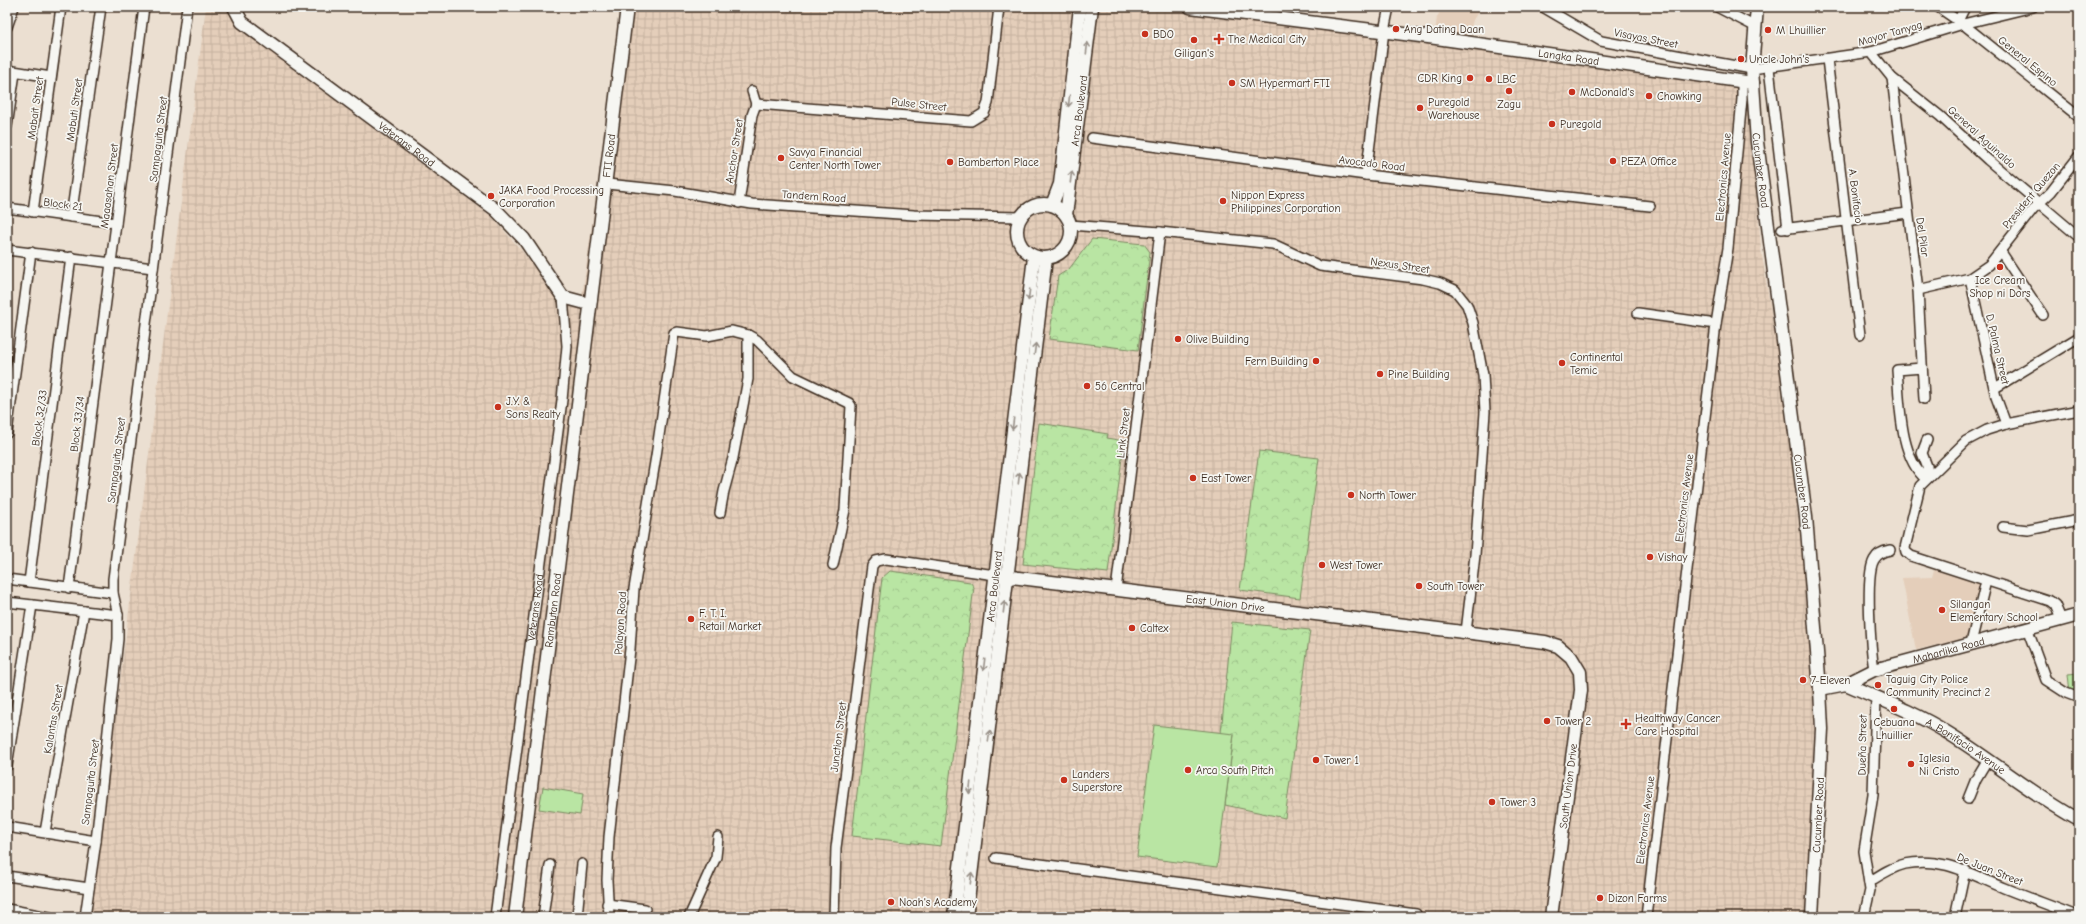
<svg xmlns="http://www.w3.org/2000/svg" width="2086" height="924" viewBox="0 0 2086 924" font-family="'Comic Neue',sans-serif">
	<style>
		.built { fill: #e4ceba }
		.industrial { fill: url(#industrial-grid) }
		.park { fill: url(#park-crowns); stroke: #7a8860 }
		.pitch { fill: #b9e5a3; stroke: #7a8860 }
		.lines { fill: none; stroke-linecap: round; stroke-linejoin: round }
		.street-casing { stroke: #3b2a1e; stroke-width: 12 }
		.secondary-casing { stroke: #3b2a1e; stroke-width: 15 }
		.street { stroke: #f6f6f2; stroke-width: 9 }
		.secondary { stroke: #f6f6f2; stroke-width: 12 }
		.oneway { stroke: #989088 }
		.poi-dot { fill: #c8321e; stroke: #f6f6f2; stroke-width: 1.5 }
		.labels { text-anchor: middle; stroke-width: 3.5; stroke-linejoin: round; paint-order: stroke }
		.poi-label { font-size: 11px; fill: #3b2a1e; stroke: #f6f6f2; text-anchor: start }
		.street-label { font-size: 11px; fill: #3b2a1e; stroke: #f6f6f2 }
	</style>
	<defs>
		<pattern id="industrial-grid" width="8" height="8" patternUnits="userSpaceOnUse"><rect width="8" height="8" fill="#e4ceba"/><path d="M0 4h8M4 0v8" fill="none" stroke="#c4b19f"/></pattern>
		<pattern id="park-crowns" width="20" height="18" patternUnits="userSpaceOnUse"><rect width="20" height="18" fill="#b9e5a3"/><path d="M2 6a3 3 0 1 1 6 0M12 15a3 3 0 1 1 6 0" fill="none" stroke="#a0c58c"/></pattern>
	</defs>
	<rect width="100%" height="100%" fill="#ebdfd1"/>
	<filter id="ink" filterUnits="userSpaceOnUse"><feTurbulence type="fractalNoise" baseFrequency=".025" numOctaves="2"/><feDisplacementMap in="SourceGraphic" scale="8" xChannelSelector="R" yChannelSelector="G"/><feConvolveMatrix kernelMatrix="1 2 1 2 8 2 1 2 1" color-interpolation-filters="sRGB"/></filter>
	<g filter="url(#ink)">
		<g class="built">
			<polygon points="1443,7 1481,7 1473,20 1469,35 1435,32 1437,17"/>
			<polygon points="1934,570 1983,584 1970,637 1916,650 1902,578 1932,577"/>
		</g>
		<polygon class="industrial" points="206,7 227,7 237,26 491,216 522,251 549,288 582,296 624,7 1226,7 1746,79 1749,96 1761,249 1786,405 1816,684 1806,917 90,917"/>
		<g class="park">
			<polygon points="1092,239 1144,244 1150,252 1138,350 1049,339 1058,276 1069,269"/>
			<polygon points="1039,423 1108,434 1107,438 1124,441 1108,573 1023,564"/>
			<polygon points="1259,451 1319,458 1300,598 1240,590"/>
			<polygon points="890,571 970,582 974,587 941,846 852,836 882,578"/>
			<polygon points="1232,622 1310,630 1285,818 1225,805 1234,735 1221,733"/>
		</g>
		<g class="pitch">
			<polygon points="2079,673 2079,692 2070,693 2068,674"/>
			<polygon points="1154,725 1234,734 1217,867 1137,857"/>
			<polygon points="543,787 583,794 580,815 539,809"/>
		</g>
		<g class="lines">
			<defs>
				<g id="street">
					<polyline points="1543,7 1601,41 1752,69 1871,52 1963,24 2033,7"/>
					<polyline points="1717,7 1754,26"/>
					<polyline points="1938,7 1963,24 2079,117"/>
					<polyline points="1958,21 1965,7"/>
					<polyline points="7,27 14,7"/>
					<polyline points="1871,52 1892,78 1940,116 1988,160 2079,237"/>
					<polyline points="1827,59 1860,335"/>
					<polyline points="1769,68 1788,229"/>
					<polyline points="7,70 51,77"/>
					<polyline points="1892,78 1918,290 1924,399"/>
					<polyline points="752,91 756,104"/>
					<polyline points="756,104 971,121 984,113 988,103 999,7"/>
					<polyline points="7,126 15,73"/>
					<polyline points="1092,138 1366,175 1650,206"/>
					<polyline points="1366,175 1384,31 1389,7"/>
					<polyline points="607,184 675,191 752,204 914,215 1021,217"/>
					<polyline points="739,203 752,115 756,104"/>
					<polyline points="7,208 116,223"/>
					<polyline points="33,212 61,7"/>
					<polyline points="71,217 101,7"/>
					<polyline points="1070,225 1160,232 1273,244 1320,266 1423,279 1440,283 1455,290 1467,305 1473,323 1483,375 1485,412 1475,555 1466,632"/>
					<polyline points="1782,229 1908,213"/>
					<polyline points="7,250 153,268"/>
					<polyline points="2001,252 2043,315"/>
					<polyline points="1970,278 1996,397 2006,424"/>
					<polyline points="1918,290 1970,278 1989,265 2033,209 2051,192 2079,156"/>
					<polyline points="1638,313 1716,324"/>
					<path d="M1922,368L1897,370C1900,402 1899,457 1926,479"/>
					<polyline points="1995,388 2079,337"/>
					<polyline points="7,433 31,252"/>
					<polyline points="1927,440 1922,453 1927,466 1928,477"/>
					<polyline points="720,513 724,491 733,458 748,379 748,335"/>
					<polyline points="2003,527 2028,530 2079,520"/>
					<polyline points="7,579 113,593"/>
					<polyline points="29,582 71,257"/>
					<path d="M69,588C94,394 118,200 144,7"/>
					<polyline points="1116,590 1160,232"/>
					<polyline points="7,602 118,615"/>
					<polyline points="2061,619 2055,605 2050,601 1911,556 1906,552 1905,548 1920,486 1966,441 1987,430 2006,424 2079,410"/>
					<polyline points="2027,628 2046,680 2066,693 2079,698"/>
					<polyline points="1971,643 1986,581"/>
					<path d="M1874,670C1871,651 1865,575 1874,560C1877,554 1884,551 1890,550"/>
					<polyline points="7,766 32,605"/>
					<polyline points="1968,799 1976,779 1988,759"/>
					<polyline points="7,827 96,841"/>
					<polyline points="45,832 84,611"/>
					<polyline points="996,858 1416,914"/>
					<polyline points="7,876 89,888"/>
					<path d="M1869,882C1880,875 1892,867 1905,864C1942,856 1972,875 2004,888C2029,898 2054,907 2079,917"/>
					<polyline points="607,904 645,909"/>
					<polyline points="7,909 49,917"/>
					<polyline points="85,917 96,841 118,639 118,615 113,593 113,579 187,7"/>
					<path id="s1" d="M495,917L562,400L567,346L563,297"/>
					<polyline points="543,917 550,865"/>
					<polyline points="577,917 582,864"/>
					<polyline points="609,917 607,880 609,837 630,649 634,589 656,456 674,333 677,332 707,336 732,331 748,335 757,340 793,376 849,403 851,406 845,510 833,565"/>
					<polyline points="689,917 716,857 718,837"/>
					<polyline points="834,917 836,848 872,566 876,561 886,559 995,575"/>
					<polyline points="1646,917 1716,324 1728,248 1742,99 1742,82"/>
					<polyline points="1864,917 1870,890 1864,851 1873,795 1876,697"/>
					<polyline points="1955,917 1965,870"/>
				</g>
				<g id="secondary">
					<path id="s2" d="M234,7L242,22L496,210L524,239L563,297L589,304"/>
					<path id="s3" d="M1190,7L1436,38L1753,83"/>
					<path id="s4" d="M1757,7L1752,69L1757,142L1806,517L1820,689L1822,729L1812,917"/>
					<circle cx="1044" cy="231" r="27"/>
					<polyline points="1052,205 1060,184 1080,7"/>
					<path id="s5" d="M1066,215L1092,7"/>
					<path id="s6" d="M995,575L1545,642L1558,646L1571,657L1580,672L1581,690L1551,917"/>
					<path id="s7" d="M1846,684C1880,699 1916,713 1948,733C1992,760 2033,795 2079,820"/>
					<path id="s8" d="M1820,689L1846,684L1874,670L2079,615"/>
					<path id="s9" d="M515,917L627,7"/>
					<path id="s10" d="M954,917L1034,257"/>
					<polyline points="966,917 1046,258"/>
				</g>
			</defs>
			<use href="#street" class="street-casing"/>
			<use href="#secondary" class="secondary-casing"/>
			<use href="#street" class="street"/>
			<use href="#secondary" class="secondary"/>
		</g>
		<defs><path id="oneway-shaft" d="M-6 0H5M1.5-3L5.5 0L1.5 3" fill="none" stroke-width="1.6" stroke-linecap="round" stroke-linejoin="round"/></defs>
		<g class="oneway">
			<use href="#oneway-shaft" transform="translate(1087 48) rotate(-83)"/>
			<use href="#oneway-shaft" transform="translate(1069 101) rotate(96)"/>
			<use href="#oneway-shaft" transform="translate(1071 177) rotate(-83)"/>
			<use href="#oneway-shaft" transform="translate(1029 295) rotate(97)"/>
			<use href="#oneway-shaft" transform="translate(1035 349) rotate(-83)"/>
			<use href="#oneway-shaft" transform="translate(1013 424) rotate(97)"/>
			<use href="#oneway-shaft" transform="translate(1019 478) rotate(-83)"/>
			<use href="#oneway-shaft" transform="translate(1004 607) rotate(-83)"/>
			<use href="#oneway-shaft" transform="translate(984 665) rotate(97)"/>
			<use href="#oneway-shaft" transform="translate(989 736) rotate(-83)"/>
			<use href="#oneway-shaft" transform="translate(970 788) rotate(97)"/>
			<use href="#oneway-shaft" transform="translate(971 878) rotate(-83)"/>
		</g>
	</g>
	<g class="poi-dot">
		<circle cx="1396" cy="29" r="4"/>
		<circle cx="1768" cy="30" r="4"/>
		<circle cx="1145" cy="34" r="4"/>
		<path d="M1217 33h4v4h4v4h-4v4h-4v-4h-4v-4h4z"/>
		<circle cx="1194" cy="40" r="4"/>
		<circle cx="1741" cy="59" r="4"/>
		<circle cx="1470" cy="78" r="4"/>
		<circle cx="1489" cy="79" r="4"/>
		<circle cx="1232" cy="83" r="4"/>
		<circle cx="1509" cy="91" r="4"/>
		<circle cx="1572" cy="92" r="4"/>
		<circle cx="1649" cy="96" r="4"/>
		<circle cx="1420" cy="108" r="4"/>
		<circle cx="1552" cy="124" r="4"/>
		<circle cx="781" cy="158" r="4"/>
		<circle cx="1613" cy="161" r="4"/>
		<circle cx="950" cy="162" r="4"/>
		<circle cx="491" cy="196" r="4"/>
		<circle cx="1223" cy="201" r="4"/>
		<circle cx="2000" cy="267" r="4"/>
		<circle cx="1178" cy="339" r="4"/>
		<circle cx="1316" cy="361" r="4"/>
		<circle cx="1562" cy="363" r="4"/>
		<circle cx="1380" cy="374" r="4"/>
		<circle cx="1087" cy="386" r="4"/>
		<circle cx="498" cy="407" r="4"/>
		<circle cx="1193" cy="478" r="4"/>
		<circle cx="1351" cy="495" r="4"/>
		<circle cx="1650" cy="557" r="4"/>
		<circle cx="1322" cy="565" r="4"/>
		<circle cx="1419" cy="586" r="4"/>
		<circle cx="1942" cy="610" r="4"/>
		<circle cx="691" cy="619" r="4"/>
		<circle cx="1132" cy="628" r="4"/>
		<circle cx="1803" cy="680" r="4"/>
		<circle cx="1878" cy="685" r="4"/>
		<circle cx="1894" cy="709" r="4"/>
		<circle cx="1547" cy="721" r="4"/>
		<path d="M1624 718h4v4h4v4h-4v4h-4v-4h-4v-4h4z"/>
		<circle cx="1316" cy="760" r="4"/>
		<circle cx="1911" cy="764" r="4"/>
		<circle cx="1188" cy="770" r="4"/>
		<circle cx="1064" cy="780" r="4"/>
		<circle cx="1492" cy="802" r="4"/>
		<circle cx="1600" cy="898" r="4"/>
		<circle cx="891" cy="902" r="4"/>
	</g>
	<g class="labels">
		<g class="poi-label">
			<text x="1404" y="33">Ang Dating Daan</text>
			<text x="1776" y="34">M Lhuillier</text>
			<text x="1153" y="38">BDO</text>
			<text x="1228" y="43">The Medical City</text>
			<text x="1194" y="57" text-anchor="middle">Giligan's</text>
			<text x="1749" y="63">Uncle John's</text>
			<text x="1462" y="82" text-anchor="end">CDR King</text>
			<text x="1497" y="83">LBC</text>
			<text x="1240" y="87">SM Hypermart FTI</text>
			<text x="1580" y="96">McDonald's</text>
			<text x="1657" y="100">Chowking</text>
			<text x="1428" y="106">Puregold<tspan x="1428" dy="13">Warehouse</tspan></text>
			<text x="1509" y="108" text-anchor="middle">Zagu</text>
			<text x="1560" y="128">Puregold</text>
			<text x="789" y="156">Savya Financial<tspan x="789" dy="13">Center North Tower</tspan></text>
			<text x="1621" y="165">PEZA Office</text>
			<text x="958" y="166">Bamberton Place</text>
			<text x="499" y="194">JAKA Food Processing<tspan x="499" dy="13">Corporation</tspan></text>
			<text x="1231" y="199">Nippon Express<tspan x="1231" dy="13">Philippines Corporation</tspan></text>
			<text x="2000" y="284" text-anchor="middle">Ice Cream<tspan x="2000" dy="13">Shop ni Dors</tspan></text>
			<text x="1186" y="343">Olive Building</text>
			<text x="1570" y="361">Continental<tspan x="1570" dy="13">Temic</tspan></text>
			<text x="1308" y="365" text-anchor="end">Fern Building</text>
			<text x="1388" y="378">Pine Building</text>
			<text x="1095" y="390">56 Central</text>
			<text x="506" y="405">J.Y. &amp;<tspan x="506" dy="13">Sons Realty</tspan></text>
			<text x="1201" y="482">East Tower</text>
			<text x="1359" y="499">North Tower</text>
			<text x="1658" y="561">Vishay</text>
			<text x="1330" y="569">West Tower</text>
			<text x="1427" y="590">South Tower</text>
			<text x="1950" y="608">Silangan<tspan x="1950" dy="13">Elementary School</tspan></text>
			<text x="699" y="617">F. T. I.<tspan x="699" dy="13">Retail Market</tspan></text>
			<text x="1140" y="632">Caltex</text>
			<text x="1886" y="683">Taguig City Police<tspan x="1886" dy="13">Community Precinct 2</tspan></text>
			<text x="1811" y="684">7-Eleven</text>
			<text x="1635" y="722">Healthway Cancer<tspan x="1635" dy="13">Care Hospital</tspan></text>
			<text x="1555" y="725">Tower 2</text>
			<text x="1894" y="726" text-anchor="middle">Cebuana<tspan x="1894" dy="13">Lhuillier</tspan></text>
			<text x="1919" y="762">Iglesia<tspan x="1919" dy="13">Ni Cristo</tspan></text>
			<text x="1324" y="764">Tower 1</text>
			<text x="1196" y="774">Arca South Pitch</text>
			<text x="1072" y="778">Landers<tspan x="1072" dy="13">Superstore</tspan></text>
			<text x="1500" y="806">Tower 3</text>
			<text x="1608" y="902">Dizon Farms</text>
			<text x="899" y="906">Noah's Academy</text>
		</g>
		<g class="street-label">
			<text transform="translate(1890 33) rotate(-16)" y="4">Mayor Tanyag</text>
			<text transform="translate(1646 38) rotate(11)" y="4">Visayas Street</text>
			<text dy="4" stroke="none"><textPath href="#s3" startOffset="382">Langka Road</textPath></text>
			<text transform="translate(2028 61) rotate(39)" y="4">General Espino</text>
			<text transform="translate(919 104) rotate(6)" y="4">Pulse Street</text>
			<text transform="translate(35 108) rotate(-82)" y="4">Mabait Street</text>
			<text transform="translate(74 110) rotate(-82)" y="4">Mabuti Street</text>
			<text dy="4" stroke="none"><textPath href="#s5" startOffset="105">Arca Boulevard</textPath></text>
			<text transform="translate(1982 137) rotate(42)" y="4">General Aguinaldo</text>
			<text transform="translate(158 139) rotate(-83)" y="4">Sampaguita Street</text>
			<text dy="4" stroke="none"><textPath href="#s2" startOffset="222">Veterans Road</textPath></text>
			<text transform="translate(734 151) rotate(-81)" y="4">Anchor Street</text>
			<text dy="4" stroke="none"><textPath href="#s9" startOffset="767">FTI Road</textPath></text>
			<text transform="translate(1372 163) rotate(7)" y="4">Avocado Road</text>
			<text dy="4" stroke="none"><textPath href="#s4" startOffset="164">Cucumber Road</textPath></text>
			<text transform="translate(1723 177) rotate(-85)" y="4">Electronics Avenue</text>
			<text transform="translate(109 186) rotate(-83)" y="4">Maaasahan Street</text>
			<text transform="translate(2031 195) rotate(-50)" y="4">President Quezon</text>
			<text transform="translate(814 196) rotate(4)" y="4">Tandem Road</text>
			<text transform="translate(1856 196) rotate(83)" y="4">A. Bonifacio</text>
			<text transform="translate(63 204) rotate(8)" y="4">Block 21</text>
			<text transform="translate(1923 237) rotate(82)" y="4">Del Pilar</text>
			<text transform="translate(1400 265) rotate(8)" y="4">Nexus Street</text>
			<text transform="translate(1998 349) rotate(77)" y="4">D. Palma Street</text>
			<text transform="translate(39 418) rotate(-82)" y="4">Block 32/33</text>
			<text transform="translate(77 424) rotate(-83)" y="4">Block 33/34</text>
			<text transform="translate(1123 433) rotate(-83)" y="4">Link Street</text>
			<text transform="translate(116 460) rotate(-83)" y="4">Sampaguita Street</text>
			<text dy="4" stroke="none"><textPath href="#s4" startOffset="488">Cucumber Road</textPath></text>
			<text transform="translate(1684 498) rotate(-83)" y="4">Electronics Avenue</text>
			<text dy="4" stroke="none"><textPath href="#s10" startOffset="333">Arca Boulevard</textPath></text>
			<text dy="4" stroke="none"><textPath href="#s6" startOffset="232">East Union Drive</textPath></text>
			<text dy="4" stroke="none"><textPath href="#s1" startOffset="312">Veterans Road</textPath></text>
			<text dy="4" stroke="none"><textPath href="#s9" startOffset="309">Rambutan Road</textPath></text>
			<text transform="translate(620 623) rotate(-86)" y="4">Palayan Road</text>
			<text dy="4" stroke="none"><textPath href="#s8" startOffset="135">Maharlika Road</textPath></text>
			<text transform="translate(53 719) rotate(-80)" y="4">Kalantas Street</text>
			<text transform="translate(838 737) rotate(-83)" y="4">Junction Street</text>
			<text transform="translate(1862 745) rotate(-89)" y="4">Dueña Street</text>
			<text dy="4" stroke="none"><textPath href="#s7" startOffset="135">A. Bonifacio Avenue</textPath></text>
			<text transform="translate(90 782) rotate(-83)" y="4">Sampaguita Street</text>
			<text transform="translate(1568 786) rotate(-83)" y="4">South Union Drive</text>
			<text transform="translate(1818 815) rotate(-87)" y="4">Cucumber Road</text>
			<text transform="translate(1645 820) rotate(-83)" y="4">Electronics Avenue</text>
			<text transform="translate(1990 869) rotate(22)" y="4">De Juan Street</text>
		</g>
	</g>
	<rect width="2086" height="924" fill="none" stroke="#f6f6f2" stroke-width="24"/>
	<rect x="12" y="12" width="2062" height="900" fill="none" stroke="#3b2a1e" stroke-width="1.5" filter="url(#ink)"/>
</svg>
